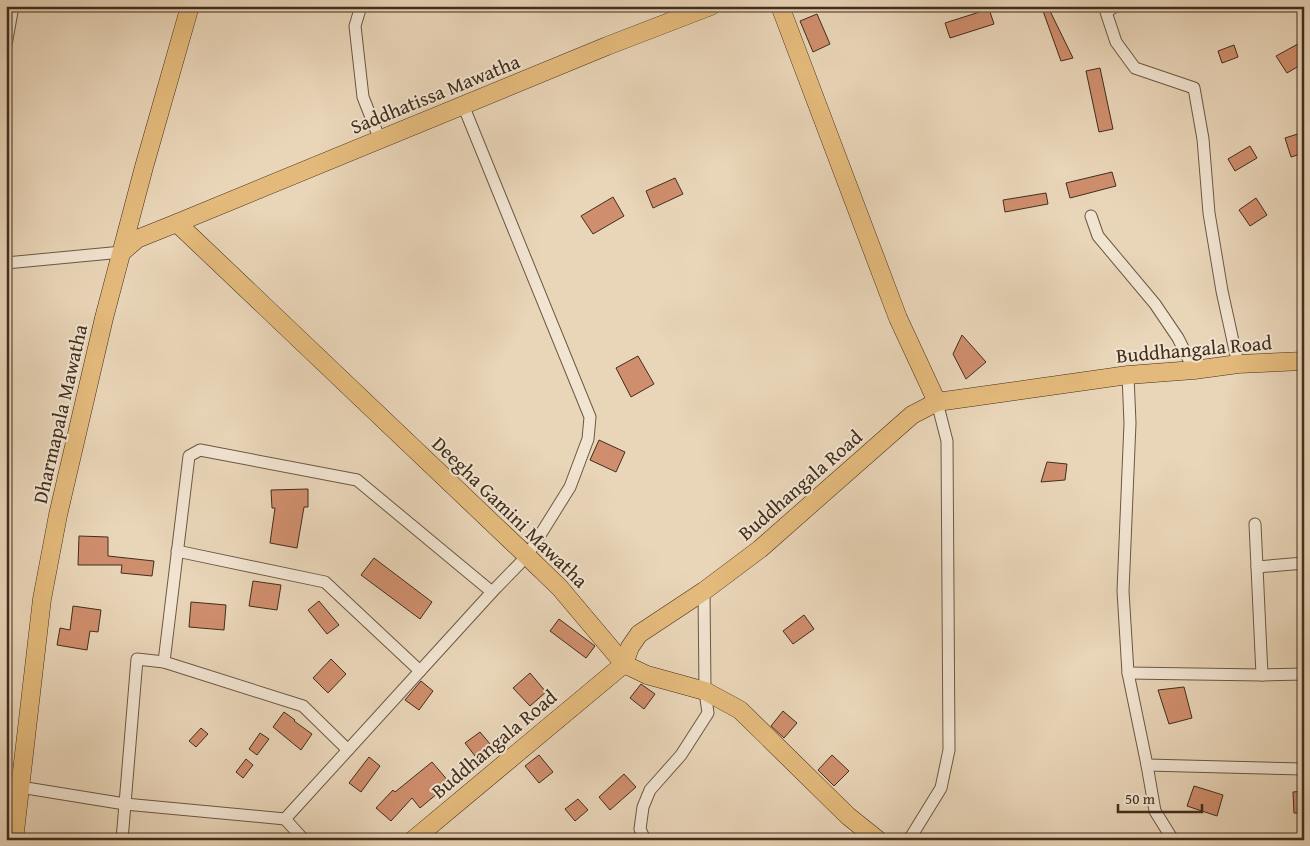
<svg xmlns="http://www.w3.org/2000/svg" width="1310" height="846" viewBox="0 0 1310 846" font-family="'Gentium Book Plus',serif">
	<style>
		.building { fill: #cf8e6d; stroke: #412e1c }
		.lines { fill: none; stroke-linecap: round; stroke-linejoin: round }
		.minor-casing { stroke: #6b5843; stroke-width: 13 }
		.primary-casing { stroke: #412e1c; stroke-width: 19 }
		.minor { stroke: #f1e4d1; stroke-width: 11 }
		.primary { stroke: #e4ba7c; stroke-width: 18 }
		.labels { text-anchor: middle; stroke-width: 4; stroke-linejoin: round; paint-order: stroke }
		.street-label { font-size: 20px; fill: #412e1c; stroke: #f1e4d1 }
	</style>
	<rect width="100%" height="100%" fill="#e9d5b8"/>
	<filter id="stains"><feTurbulence type="fractalNoise" baseFrequency=".004" numOctaves="4"/><feColorMatrix values="0 0 0 0 .2 0 0 0 0 .09 0 0 0 0 .02 0 0 0 .5 -.17"/></filter>
	<radialGradient id="worn" r=".72"><stop offset=".6" stop-color="#630" stop-opacity="0"/><stop offset="1" stop-color="#630" stop-opacity=".3"/></radialGradient>
	<g class="building">
		<polygon points="989,9 994,24 950,38 945,23"/>
		<polygon points="1049,9 1073,58 1061,61 1043,11"/>
		<polygon points="817,14 830,44 813,52 800,21"/>
		<polygon points="1298,44 1304,54 1304,63 1287,73 1276,56"/>
		<polygon points="1234,45 1238,57 1222,63 1218,51"/>
		<polygon points="1100,68 1113,129 1099,132 1086,71"/>
		<polygon points="1304,132 1304,153 1291,157 1285,138"/>
		<polygon points="1250,146 1257,158 1235,171 1228,159"/>
		<polygon points="1112,172 1116,186 1070,198 1066,183"/>
		<polygon points="675,178 683,194 653,208 646,191"/>
		<polygon points="1046,193 1048,204 1005,212 1003,200"/>
		<polygon points="613,197 624,216 593,234 581,216"/>
		<polygon points="1256,198 1267,215 1250,226 1239,210"/>
		<polygon points="962,335 986,362 966,379 953,354"/>
		<polygon points="638,356 654,384 631,397 616,368"/>
		<polygon points="599,440 625,452 616,472 590,460"/>
		<polygon points="1047,462 1067,464 1065,480 1041,482"/>
		<polygon points="308,489 308,507 304,507 297,548 270,543 275,508 272,508 271,490"/>
		<polygon points="79,536 108,537 108,556 154,561 152,576 121,573 122,565 78,565"/>
		<polygon points="374,558 432,602 420,619 361,575"/>
		<polygon points="253,581 281,585 277,610 249,606"/>
		<polygon points="319,601 339,625 327,634 308,610"/>
		<polygon points="191,602 226,605 224,630 189,627"/>
		<polygon points="73,606 101,610 98,632 90,631 87,650 57,645 60,628 70,630"/>
		<polygon points="804,615 814,629 793,644 783,631"/>
		<polygon points="559,619 595,646 586,658 550,631"/>
		<polygon points="331,659 346,674 328,693 313,678"/>
		<polygon points="530,673 546,692 530,706 513,688"/>
		<polygon points="421,681 433,691 419,710 405,700"/>
		<polygon points="641,684 655,694 644,709 630,698"/>
		<polygon points="1184,687 1192,718 1169,724 1158,690"/>
		<polygon points="783,711 797,723 784,738 771,726"/>
		<polygon points="284,712 295,720 294,721 312,734 301,750 273,727"/>
		<polygon points="201,728 208,734 196,747 189,741"/>
		<polygon points="480,732 490,744 475,756 465,743"/>
		<polygon points="260,733 269,739 257,755 249,749"/>
		<polygon points="539,755 553,772 539,783 525,766"/>
		<polygon points="832,755 849,771 834,786 818,770"/>
		<polygon points="369,757 380,766 361,792 349,783"/>
		<polygon points="246,759 253,765 243,778 236,772"/>
		<polygon points="432,762 450,783 420,808 412,798 391,821 376,808 393,790 395,792"/>
		<polygon points="624,774 636,787 610,810 599,797"/>
		<polygon points="1194,786 1223,795 1217,816 1187,806"/>
		<polygon points="1304,791 1304,813 1294,813 1293,792"/>
		<polygon points="578,799 588,810 575,821 565,809"/>
	</g>
	<g class="lines">
		<defs>
			<g id="minor">
				<polyline points="361,6 355,26 363,97 380,140"/>
				<polyline points="1116,6 1106,12 1116,42 1135,68 1194,88 1203,139 1209,213 1222,291 1238,364"/>
				<polyline points="6,45 13,6"/>
				<polyline points="1091,216 1098,236 1155,304 1178,338 1194,370"/>
				<polyline points="6,263 122,252"/>
				<polyline points="1128,375 1130,423 1123,591 1128,673 1147,765 1155,811 1173,840"/>
				<polyline points="1255,524 1262,675"/>
				<polyline points="177,551 325,582 420,671"/>
				<polyline points="1257,567 1304,563"/>
				<polyline points="164,662 189,456 200,450 357,480 492,592"/>
				<polyline points="1128,673 1262,675 1304,674"/>
				<polyline points="1147,765 1304,769"/>
				<polyline points="20,787 125,804 285,819 492,592 527,556 570,487 588,439 590,417 463,105"/>
				<polyline points="285,819 304,840"/>
				<polyline points="122,840 137,659 164,662 303,706 348,750"/>
				<polyline points="645,840 640,829 643,807 650,790 681,755 708,713 705,691 704,591"/>
				<polyline points="909,840 941,788 949,750 947,441 937,402"/>
			</g>
			<g id="primary">
				<polyline points="780,6 898,318 937,402"/>
				<polyline points="177,223 607,46 711,6"/>
				<polyline points="122,252 137,239 177,223 527,556 560,588 624,664 647,675 705,691 740,710 848,816 878,840"/>
				<polyline points="14,840 42,599 58,515 104,318 144,167 190,6"/>
				<polyline points="413,840 624,664 630,647 639,634 704,591 760,549 912,415 937,402 1128,375 1194,370 1238,364 1304,361"/>
			</g>
		</defs>
		<use href="#minor" class="minor-casing"/>
		<use href="#primary" class="primary-casing"/>
		<use href="#minor" class="minor"/>
		<use href="#primary" class="primary"/>
	</g>
	<g class="labels">
		<g class="street-label">
			<text transform="translate(435 94) rotate(-22)" y="7">Saddhatissa Mawatha</text>
			<text transform="translate(1194 349) rotate(-5)" y="7">Buddhangala Road</text>
			<text transform="translate(60 414) rotate(-77)" y="7">Dharmapala Mawatha</text>
			<text transform="translate(800 485) rotate(-41)" y="7">Buddhangala Road</text>
			<text transform="translate(510 512) rotate(44)" y="7">Deegha Gamini Mawatha</text>
			<text transform="translate(494 744) rotate(-40)" y="7">Buddhangala Road</text>
		</g>
	</g>
	<rect width="1310" height="846" fill="none" stroke="#e9d5b8" stroke-width="25"/>
	<rect x="8" y="8" width="1295" height="831" fill="none" stroke="#412e1c" stroke-width="2.5"/>
	<rect x="12" y="12" width="1285" height="821" fill="none" stroke="#412e1c"/>
	<path d="M1118 804v8h84v-8" fill="none" stroke="#412e1c" stroke-width="2.5"/>
	<text x="1125" y="804" font-size="15" fill="#412e1c" stroke="#f1e4d1" stroke-width="4" paint-order="stroke">50 m</text>
	<rect width="100%" height="100%" filter="url(#stains)"/>
	<rect width="100%" height="100%" fill="url(#worn)"/>
</svg>
